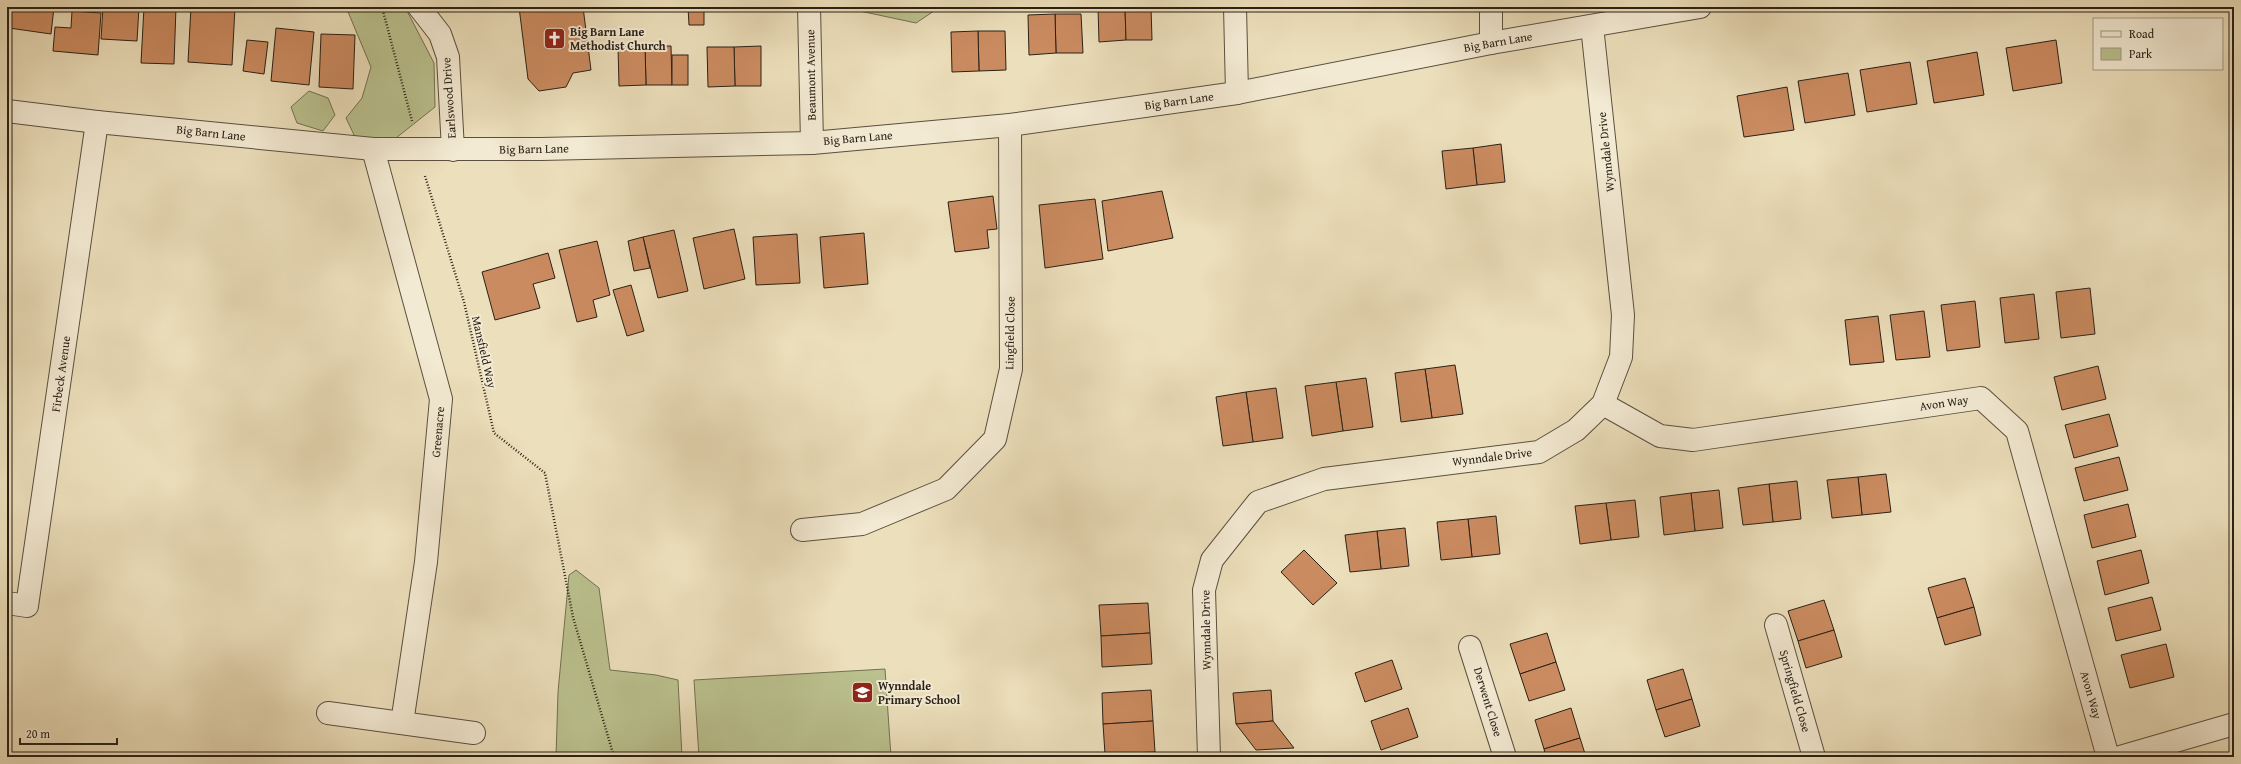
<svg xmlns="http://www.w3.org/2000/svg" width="2241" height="764" viewBox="0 0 2241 764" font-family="'Gentium Book Plus',serif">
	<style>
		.green { fill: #bac18e; stroke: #727152 }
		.building { fill: #cb8b60; stroke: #2a2117 }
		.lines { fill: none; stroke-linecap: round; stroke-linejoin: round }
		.minor-casing { stroke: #5a5040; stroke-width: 24 }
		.path { stroke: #2a2117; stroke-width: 2.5; stroke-dasharray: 1 2; stroke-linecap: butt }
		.minor { stroke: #f3ead3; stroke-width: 22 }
		.labels { text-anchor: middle; stroke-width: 4; stroke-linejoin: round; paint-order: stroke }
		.poi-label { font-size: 12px; font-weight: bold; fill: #2a2117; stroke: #f3ead3; text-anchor: start }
		.street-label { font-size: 12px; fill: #2a2117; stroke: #f3ead3 }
	</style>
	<rect width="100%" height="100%" fill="#ecdfbb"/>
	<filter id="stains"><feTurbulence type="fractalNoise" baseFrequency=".005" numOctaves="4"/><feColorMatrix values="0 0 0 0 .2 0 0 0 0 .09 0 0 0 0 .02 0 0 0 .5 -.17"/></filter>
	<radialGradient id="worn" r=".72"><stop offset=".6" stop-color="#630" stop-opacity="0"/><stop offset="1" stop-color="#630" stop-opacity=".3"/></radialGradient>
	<g class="green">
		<polygon points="346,7 405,7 434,63 435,107 391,142 356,139 346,118 362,98 371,67"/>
		<polygon points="841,7 934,7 934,11 916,23"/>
		<polygon points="309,91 328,98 335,115 323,131 297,123 291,107"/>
		<polygon points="576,570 599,588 610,670 656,675 678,680 682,757 556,757 558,692 569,575"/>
		<polygon points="885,669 891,757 699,757 694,680"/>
	</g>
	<g class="building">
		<polygon points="11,7 54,7 51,34 9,28"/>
		<polygon points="103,7 139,7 137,41 101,39"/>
		<polygon points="144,7 176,7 174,64 141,63"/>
		<polygon points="191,7 235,7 232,65 188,62"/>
		<polygon points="519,7 583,7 591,70 573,73 566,87 539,91 528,79"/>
		<polygon points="688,7 704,7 704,25 689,25"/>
		<polygon points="1098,7 1125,7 1126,40 1099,42"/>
		<polygon points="1125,7 1151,7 1152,40 1126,40"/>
		<polygon points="72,11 101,13 98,55 53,51 55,27 71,28"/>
		<polygon points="1055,14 1081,14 1083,53 1056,53"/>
		<polygon points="1055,14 1056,53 1029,55 1028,15"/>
		<polygon points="276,28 314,32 309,85 271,81"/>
		<polygon points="978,31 1005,31 1006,70 979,71"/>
		<polygon points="978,31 979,71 952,72 951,32"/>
		<polygon points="321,34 355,35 353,89 319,87"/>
		<polygon points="247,40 268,42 264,74 243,71"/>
		<polygon points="2056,40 2062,83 2013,91 2006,48"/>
		<polygon points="645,46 671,46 672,85 646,85"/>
		<polygon points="645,46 646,85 619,86 618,47"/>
		<polygon points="761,46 761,86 735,86 734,47"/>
		<polygon points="707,47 734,47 735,86 708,87"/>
		<polygon points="1977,52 1984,95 1934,103 1927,61"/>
		<rect x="672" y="55" width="16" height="30"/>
		<polygon points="1910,62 1917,104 1867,112 1860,70"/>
		<polygon points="1848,73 1855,115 1805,123 1798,81"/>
		<polygon points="1787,87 1794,130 1744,137 1737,96"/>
		<polygon points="1501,144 1505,182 1477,185 1473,148"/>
		<polygon points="1473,148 1477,185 1446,189 1442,151"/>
		<polygon points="2231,164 2234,164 2234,184"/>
		<polygon points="1162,191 1173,238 1108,251 1102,201"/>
		<polygon points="993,196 997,229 987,230 989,248 955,252 948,202"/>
		<polygon points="1095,199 1103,259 1045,268 1039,205"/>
		<polygon points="734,229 745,279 704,289 693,238"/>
		<polygon points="674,230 688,291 658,298 643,237"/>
		<polygon points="864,233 868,284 824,288 820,237"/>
		<polygon points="797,234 800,283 756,285 753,237"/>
		<polygon points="643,237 650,268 634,271 628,241"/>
		<polygon points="597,241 610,295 593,300 597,317 577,322 559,250"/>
		<polygon points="548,253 555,278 533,284 540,308 495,320 482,272"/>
		<polygon points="631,285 644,331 627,336 613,290"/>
		<polygon points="2090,288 2095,334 2061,338 2056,292"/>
		<polygon points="2034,294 2039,339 2005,343 2000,298"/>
		<polygon points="1975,301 1980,347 1947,351 1941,305"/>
		<polygon points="1924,311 1930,357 1896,360 1890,315"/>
		<polygon points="1878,316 1884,362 1850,365 1845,320"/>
		<polygon points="1455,365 1463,414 1432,418 1425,369"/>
		<polygon points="2098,366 2106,399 2062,410 2054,377"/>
		<polygon points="1425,369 1432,418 1401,422 1395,373"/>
		<polygon points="1366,378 1373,427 1343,431 1336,382"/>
		<polygon points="1336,382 1343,431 1312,436 1305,386"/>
		<polygon points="1276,388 1283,438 1253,442 1246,392"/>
		<polygon points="1246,392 1253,442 1223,446 1216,397"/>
		<polygon points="2109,414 2118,446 2074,458 2065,425"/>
		<polygon points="2119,457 2128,490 2084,501 2075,468"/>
		<polygon points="1886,474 1891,512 1862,515 1858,477"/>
		<polygon points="1858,477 1862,515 1832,518 1827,480"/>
		<polygon points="1797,481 1801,519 1773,522 1769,484"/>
		<polygon points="1769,484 1773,522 1743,525 1738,488"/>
		<polygon points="1719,490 1723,528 1695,531 1691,493"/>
		<polygon points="1691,493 1695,531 1664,535 1660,497"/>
		<polygon points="1635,500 1639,537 1611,540 1606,503"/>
		<polygon points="1606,503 1611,540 1580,544 1575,506"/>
		<polygon points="2128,504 2136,537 2092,548 2084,515"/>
		<polygon points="1496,516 1500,554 1472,557 1468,519"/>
		<polygon points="1468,519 1472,557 1441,560 1437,522"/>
		<polygon points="1405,528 1409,566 1381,569 1377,531"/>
		<polygon points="1377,531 1381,569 1350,572 1345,535"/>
		<polygon points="1304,550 1337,583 1313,605 1281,572"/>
		<polygon points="2141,550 2149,583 2105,595 2097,561"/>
		<polygon points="1965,578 1974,607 1937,618 1928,588"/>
		<polygon points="2152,597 2161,630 2116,641 2108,608"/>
		<polygon points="1824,600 1834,630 1798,641 1788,611"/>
		<polygon points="1148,603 1150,633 1101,636 1099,605"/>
		<polygon points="1974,607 1981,635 1945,645 1937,618"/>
		<polygon points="1834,630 1842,657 1806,668 1798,641"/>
		<polygon points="1150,633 1152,664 1102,667 1101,636"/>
		<polygon points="1547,633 1556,662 1520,674 1510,644"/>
		<polygon points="2166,644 2174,677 2130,688 2121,655"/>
		<polygon points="1392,660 1402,689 1365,702 1355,673"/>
		<polygon points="1556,662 1565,690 1529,701 1520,674"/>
		<polygon points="1683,669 1692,699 1656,710 1647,680"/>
		<polygon points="1151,690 1153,721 1103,724 1102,693"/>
		<polygon points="1271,690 1273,721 1236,724 1233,693"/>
		<polygon points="1692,699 1700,726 1665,737 1656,710"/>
		<polygon points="1408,708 1418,737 1381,750 1371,721"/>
		<polygon points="1571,708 1580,738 1544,749 1535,720"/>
		<polygon points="1153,721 1155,752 1105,754 1103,724"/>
		<polygon points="1273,721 1294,748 1256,750 1236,724"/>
		<polygon points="1580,738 1586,757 1546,757 1544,749"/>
	</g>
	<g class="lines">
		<defs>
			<g id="minor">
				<polyline points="419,7 440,34 448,57 453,150"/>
				<polyline points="809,7 812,143"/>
				<polyline points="1235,7 1237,93"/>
				<polyline points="1491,43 1491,7"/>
				<polyline points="7,111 97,122 373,149 541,149 812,143 1010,125 1237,93 1491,43 1700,7"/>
				<polyline points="373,149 441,399 426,562 402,723"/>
				<polyline points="1603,404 1660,436 1693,440 1981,398 2017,431 2108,757"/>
				<polyline points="802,530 862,524 946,489 995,439 1011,369 1010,125"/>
				<polyline points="7,603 27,606 97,122"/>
				<polyline points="1776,625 1814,757"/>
				<polyline points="1470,647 1505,757"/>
				<polyline points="328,713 474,733"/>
				<polyline points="1209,757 1204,590 1212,560 1258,502 1324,479 1539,452 1576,430 1603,404 1621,357 1623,315 1592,26"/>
				<polyline points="2120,757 2234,724"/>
			</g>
		</defs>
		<use href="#minor" class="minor-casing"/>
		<g class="path">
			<polyline points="382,7 412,121"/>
			<polyline points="425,176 464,302 494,433 545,473 573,617 614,757"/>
		</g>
		<use href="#minor" class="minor"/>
	</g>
	<defs>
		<symbol id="church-square" viewBox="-11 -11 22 22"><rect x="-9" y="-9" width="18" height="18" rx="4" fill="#8f2418" stroke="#f3ead3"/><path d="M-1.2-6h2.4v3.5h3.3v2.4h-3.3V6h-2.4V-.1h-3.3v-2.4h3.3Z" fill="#fff"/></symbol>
		<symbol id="school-square" viewBox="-11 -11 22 22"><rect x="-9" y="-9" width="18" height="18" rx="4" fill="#8f2418" stroke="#f3ead3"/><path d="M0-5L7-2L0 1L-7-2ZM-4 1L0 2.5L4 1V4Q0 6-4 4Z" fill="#fff"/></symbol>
	</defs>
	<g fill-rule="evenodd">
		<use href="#church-square" x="542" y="26" width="25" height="25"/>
		<use href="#school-square" x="850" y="680" width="25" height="25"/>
	</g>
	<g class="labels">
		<g class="poi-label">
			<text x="570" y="36">Big Barn Lane<tspan x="570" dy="14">Methodist Church</tspan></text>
			<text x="878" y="690">Wynndale<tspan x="878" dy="14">Primary School</tspan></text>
		</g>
		<g class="street-label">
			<text transform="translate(1498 42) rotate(-10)" y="4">Big Barn Lane</text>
			<text transform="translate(811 75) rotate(-91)" y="4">Beaumont Avenue</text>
			<text transform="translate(449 98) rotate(-94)" y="4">Earlswood Drive</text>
			<text transform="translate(1179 101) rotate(-8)" y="4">Big Barn Lane</text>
			<text transform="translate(211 133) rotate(6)" y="4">Big Barn Lane</text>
			<text transform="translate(858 138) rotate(-5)" y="4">Big Barn Lane</text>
			<text transform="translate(534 149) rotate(-1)" y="4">Big Barn Lane</text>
			<text transform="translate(1606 152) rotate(-96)" y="4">Wynndale Drive</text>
			<text transform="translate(1010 333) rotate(-89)" y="4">Lingfield Close</text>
			<text transform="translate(484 352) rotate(77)" y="4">Mansfield Way</text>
			<text transform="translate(61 374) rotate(-82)" y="4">Firbeck Avenue</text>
			<text transform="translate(1944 403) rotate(-8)" y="4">Avon Way</text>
			<text transform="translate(438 432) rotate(-85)" y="4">Greenacre</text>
			<text transform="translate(1492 457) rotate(-7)" y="4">Wynndale Drive</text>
			<text transform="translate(1206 630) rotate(-91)" y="4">Wynndale Drive</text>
			<text transform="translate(1795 691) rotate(74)" y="4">Springfield Close</text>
			<text transform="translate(2091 695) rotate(74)" y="4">Avon Way</text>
			<text transform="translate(1488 702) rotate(73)" y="4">Derwent Close</text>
		</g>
	</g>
	<rect width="2241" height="764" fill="none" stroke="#ecdfbb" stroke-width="24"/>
	<rect x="8" y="8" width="2225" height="748" fill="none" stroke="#2a2117" stroke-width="2"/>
	<rect x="12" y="12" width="2217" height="740" fill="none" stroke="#2a2117"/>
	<rect x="2093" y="18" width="130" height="52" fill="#f3ead3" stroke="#a39a88"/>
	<rect x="2101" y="31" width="20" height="6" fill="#f3ead3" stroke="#a39a88"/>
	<text x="2129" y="38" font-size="12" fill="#2a2117">Road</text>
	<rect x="2101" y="48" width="20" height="12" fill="#bac18e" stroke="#a39a88"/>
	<text x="2129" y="58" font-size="12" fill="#2a2117">Park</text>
	<path d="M20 738v6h97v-6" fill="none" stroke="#2a2117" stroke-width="2"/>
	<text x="26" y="738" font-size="12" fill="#2a2117" stroke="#f3ead3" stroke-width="3" paint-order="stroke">20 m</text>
	<rect width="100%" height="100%" filter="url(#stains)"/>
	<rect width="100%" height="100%" fill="url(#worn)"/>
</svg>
